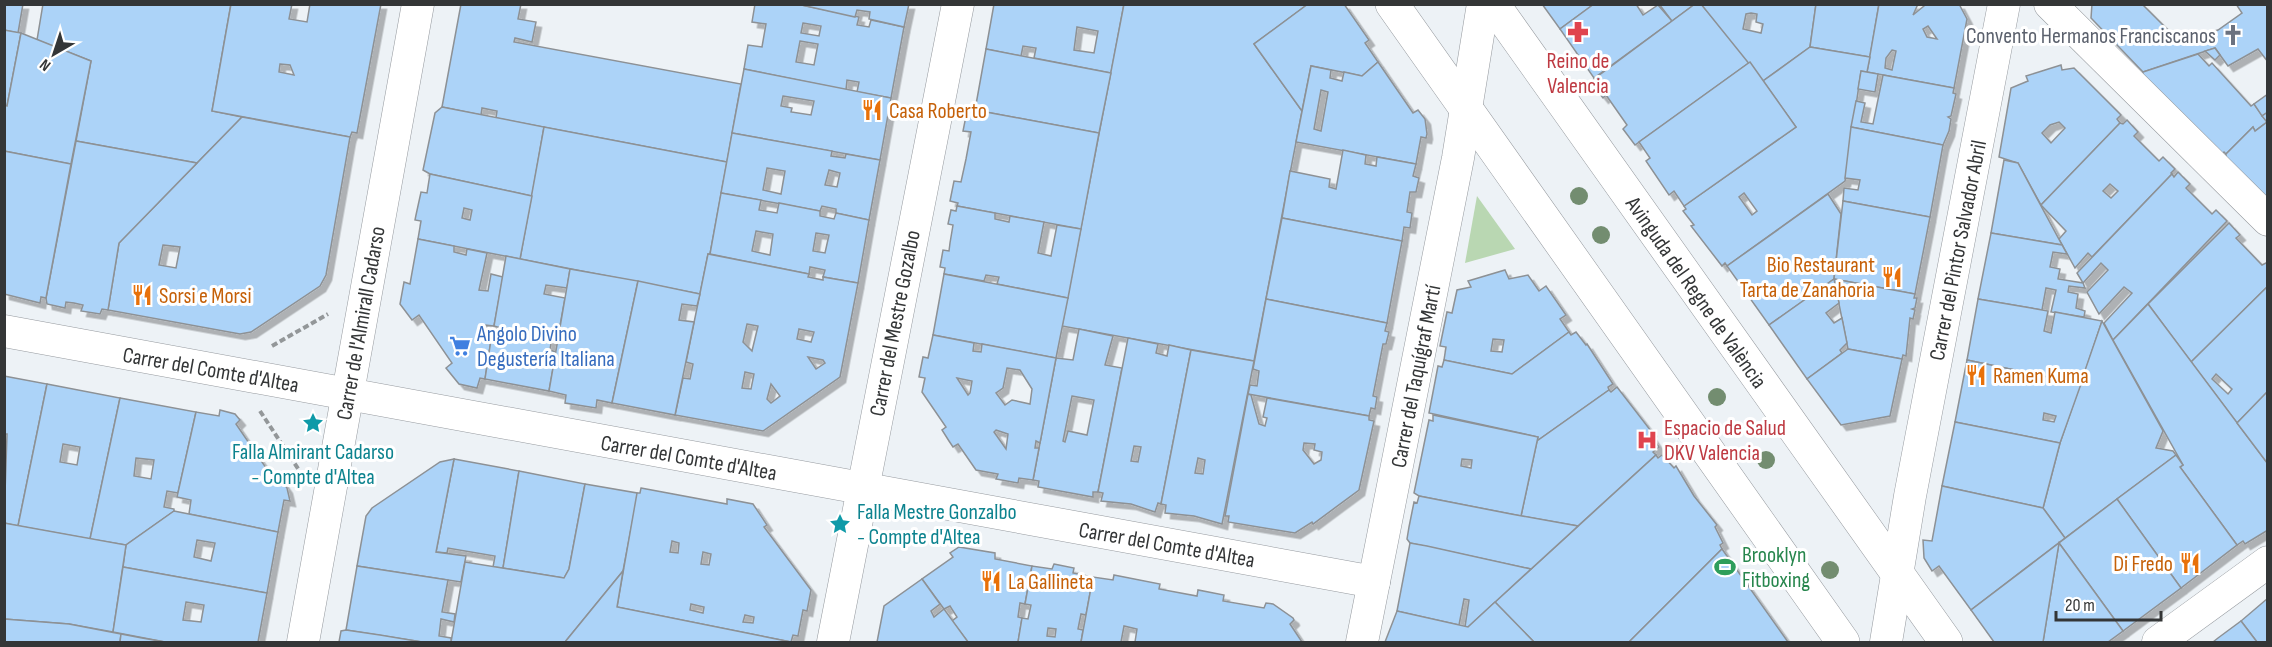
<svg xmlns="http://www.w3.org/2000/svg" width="2272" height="647" viewBox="0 0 2272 647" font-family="'Sofia Sans Condensed',sans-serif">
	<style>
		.green { fill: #b9d7b2 }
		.building { fill: #acd3f8; stroke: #8d9195; stroke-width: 1.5; fill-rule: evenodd; filter: url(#shadow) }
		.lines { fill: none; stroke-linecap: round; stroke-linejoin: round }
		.street-casing { stroke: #969a9f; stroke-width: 33 }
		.secondary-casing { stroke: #969a9f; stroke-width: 34 }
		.path { stroke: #939799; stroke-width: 4; stroke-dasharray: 6 3; stroke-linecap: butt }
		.street { stroke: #fff; stroke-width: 32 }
		.secondary { stroke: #fff; stroke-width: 33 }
		.tree { fill: #738d70 }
		.labels { text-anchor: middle; stroke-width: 6; stroke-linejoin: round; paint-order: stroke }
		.worship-label { font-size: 22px; fill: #5b616d; stroke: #fff; text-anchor: end }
		.health-label { font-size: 22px; fill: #be3a42; stroke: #fff }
		.food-label { font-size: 22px; fill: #c56008; stroke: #fff; text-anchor: start }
		.street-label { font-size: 22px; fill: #343637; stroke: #fff }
		.shop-label { font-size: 22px; fill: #366cbe; stroke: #fff; text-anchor: start }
		.culture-label { font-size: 22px; fill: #0d838f; stroke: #fff }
		.leisure-label { font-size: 22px; fill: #27864d; stroke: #fff; text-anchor: start }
	</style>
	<defs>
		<filter id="shadow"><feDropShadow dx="5.5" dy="5.5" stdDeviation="0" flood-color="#0004"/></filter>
	</defs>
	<rect width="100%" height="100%" fill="#edf2f6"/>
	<polygon class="green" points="1477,196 1515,249 1465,263"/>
	<g class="building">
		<polygon points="4,4 23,4 18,33 4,30"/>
		<polygon points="43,4 231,4 212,111 242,117 197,163 76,141 91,61 37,40"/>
		<path d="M231,4H292L289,19L307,22L310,4H381L357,133L352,132L350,137L212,111ZM280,64L290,65L294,75L279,72Z"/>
		<polygon points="461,4 521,4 518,19 536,22 532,42 515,38 514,42 741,84 727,162 496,118 497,111 482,108 481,115 442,107"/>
		<path d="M755,4H797L859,17L857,25L869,27L871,20L904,27L891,98L857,92L859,82L847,80L846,90L744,69L748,45L762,47L766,24L752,22ZM803,23L821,26L819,36L801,33ZM800,41L818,44L814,65L796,62Z"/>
		<polygon points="797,4 909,4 904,27 869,19 870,12 857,10 855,17"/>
		<path d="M994,4H1124L1111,73L1034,58L1036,48L1023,46L1021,56L986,49ZM1077,27L1098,31L1094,53L1074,50Z"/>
		<polygon points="1124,4 1308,4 1254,44 1302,111 1254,361 1062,326"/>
		<polygon points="1308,4 1344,4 1369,40 1365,43 1378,62 1362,76 1311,66 1302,111 1254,44"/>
		<polygon points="1542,4 1594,4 1560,29"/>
		<polygon points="1636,4 1643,15 1658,5 1672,21 1594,78 1560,29 1594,4"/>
		<polygon points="1659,4 1695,4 1672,21"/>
		<polygon points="1695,4 1701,4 1750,62 1635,145 1623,129 1627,125 1606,95 1603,98 1590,82"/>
		<path d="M1701,4H1816L1810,47L1763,81ZM1751,13L1757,14L1756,22L1763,24L1761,33L1743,29L1746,14Z"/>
		<polygon points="1816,4 1879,4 1870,57 1810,47"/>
		<path d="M1879,4H1918L1913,15L1924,6L1922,4H1959L1967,19L1954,88L1867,72ZM1928,26L1937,39L1927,37L1923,29ZM1892,50L1896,51L1892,70L1885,68L1886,58Z"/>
		<polygon points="2092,4 2142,4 2179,41 2218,30 2242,13 2236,4 2268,4 2268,62 2258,49 2228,66 2215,48 2143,72 2091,18"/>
		<polygon points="4,30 21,33 7,106 4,105"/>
		<polygon points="21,33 91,61 71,164 4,151 4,105 7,106"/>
		<path d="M1810,47L1870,57L1867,72L1861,71L1845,181L1727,266L1725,263L1722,266L1691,226L1694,225L1683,211L1686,209L1684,206L1796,127L1763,81ZM1744,193L1757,211L1752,215L1739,197Z"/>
		<polygon points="2215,48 2220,55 2215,60 2205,51"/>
		<polygon points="986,49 1111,73 1099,133 975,110"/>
		<polygon points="2198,54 2209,66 2212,63 2251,106 2254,104 2267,122 2255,131 2253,127 2226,154 2224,152 2220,156 2142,78 2143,72"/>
		<path d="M1378,62L1413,113L1418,110L1425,119L1427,134L1426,138L1421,137L1416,164L1296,142L1311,66L1331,70L1330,78L1342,81L1344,72L1362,76ZM1321,90L1328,92L1321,131L1314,129Z"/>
		<polygon points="1750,62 1796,127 1684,206 1674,191 1669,195 1646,161 1650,158 1639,142"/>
		<path d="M2061,65L2062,70L2074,68L2121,115L2117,119L2120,123L2041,205L2018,163L1999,157L2011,88L2028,81L2026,76ZM2059,122L2065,128L2051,143L2042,133L2050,125Z"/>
		<path d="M744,69L891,98L880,160L732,133ZM783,96L814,101L811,115L791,112L792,108L781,106Z"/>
		<polygon points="1861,71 1878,74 1875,92 1858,89"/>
		<polygon points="1883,75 1954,88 1953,93 1956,94 1951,116 1948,117 1951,119 1949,131 1943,145 1851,127 1856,101 1865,103 1861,122 1873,124"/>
		<polygon points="2268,94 2268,112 2262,116 2254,104"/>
		<polygon points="442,107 544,127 532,196 430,174 423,170 435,113"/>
		<polygon points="975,110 1099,133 1081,229 957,206 958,203 950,201 954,181 961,182 966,159 971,132 963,131 967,111 974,113"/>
		<polygon points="2268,112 2268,205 2226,162 2226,154 2253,127 2255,131 2267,122 2262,116"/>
		<path d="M242,117L350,137L326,275L320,286L251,332L240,334L108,310L119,243ZM163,245L180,247L176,268L159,265Z"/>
		<path d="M2127,120L2138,132L2134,136L2159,161L2163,157L2175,169L2171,173L2172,174L2092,257L2088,253L2075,268L2059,239L2066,231L2041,205L2120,123L2123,124ZM2110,184L2118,191L2111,198L2103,191Z"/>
		<polygon points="544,127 727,162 710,254 708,254 700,294 520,259"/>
		<polygon points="1851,127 1943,145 1930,217 1843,201 1844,188 1858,190 1860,180 1845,178"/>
		<path d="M732,133L832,151L831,156L845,158L846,154L880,160L869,220L836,213V209L822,206L820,211L721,193ZM767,168L785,171L781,194L763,190ZM829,170L840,173L837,187L825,185Z"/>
		<polygon points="76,141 197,163 119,243 108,310 102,309 100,314 81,311 83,305 74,303 66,302 65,308 47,304 46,298"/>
		<polygon points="1343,150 1366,155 1365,164 1376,166 1377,157 1416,164 1413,176 1419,178 1416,192 1410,192 1407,212 1412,213 1410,228 1404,227 1402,241 1282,218 1290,171 1330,179 1329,187 1336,189"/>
		<polygon points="4,151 71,164 46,298 41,297 40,303 4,294"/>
		<polygon points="2004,160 2018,163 2062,245 1991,233"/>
		<polygon points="2178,172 2190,184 2186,188 2212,214 2216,210 2227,221 2113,340 2104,323 2132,293 2124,287 2099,314 2087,292 2108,270 2101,263 2083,283 2077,273 2172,174 2174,177"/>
		<path d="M430,174L532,196L520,259L418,239L421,221L415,220L416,215L421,192L427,193ZM464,208L472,210L470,220L462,218Z"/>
		<path d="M721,193L761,200L759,210L777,213L779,203L820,211V216L834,219L836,213L869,220L858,283L823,277L825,270L810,267L809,274L710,254ZM756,231L773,234L770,255L752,251ZM816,233L829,235L825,253L813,251Z"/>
		<polygon points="1828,194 1841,214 1834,279 1769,325 1727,266"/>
		<polygon points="1843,201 1930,217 1915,294 1834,279"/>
		<polygon points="957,206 995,213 995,219 1009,222 1010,216 1044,222 1038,253 1051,256 1057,225 1081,229 1068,298 997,284 999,277 986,275 984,281 944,274 945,268 940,267 943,250 949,251 950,243 953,225 948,224 951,210 956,211"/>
		<polygon points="1282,218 1402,241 1387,323 1266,299"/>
		<polygon points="2229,223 2240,235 2236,238 2262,265 2268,262 2268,286 2191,362 2148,304"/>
		<polygon points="1991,233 2062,245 2067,254 2053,252 2050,267 2060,269 2058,279 2083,283 2085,288 2069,286 2068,292 2078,294 2076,308 2085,311 2084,317 2051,312 2056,290 2046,288 2042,310 1978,299"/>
		<polygon points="418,239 454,246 454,252 466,255 467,249 487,253 479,290 488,291 491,274 503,277 494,326 485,325 482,328 491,340 485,379 480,378 477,388 459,384 446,368 452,363 419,315 412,320 400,304 404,282 410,284"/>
		<path d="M708,254L809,274L808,277L823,280V277L858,283L840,377L763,431L675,415L683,378L690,379L693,364L686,362ZM747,324L758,326L752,351L743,342ZM799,329L814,332L811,342L797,339ZM808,357L823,360L825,363L816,369ZM745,372L754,374L751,389L742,388ZM771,384L780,396L771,403L767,399Z"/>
		<polygon points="506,256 570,269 567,288 546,285 544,294 565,298 558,337 552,336 550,350 556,352 549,391 485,379 491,340 499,341 501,328 494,326"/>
		<polygon points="570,269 638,281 612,403 597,400 596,408 565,403 566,395 549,391"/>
		<path d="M1505,270L1509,279L1528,275L1539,291L1546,286L1566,315L1560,319L1569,332L1512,374L1444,360L1446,347L1440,346L1447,312L1452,313L1457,290L1471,287L1468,281ZM1493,339L1504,340L1502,352L1491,351Z"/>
		<polygon points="944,274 1068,298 1056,358 933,335"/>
		<polygon points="1834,279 1915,294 1914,298 1917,298 1915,308 1912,309 1915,310 1913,319 1910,318 1906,356 1903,355 1902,359 1848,349"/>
		<polygon points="1834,279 1839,303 1826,313 1834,323 1842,318 1847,343 1840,350 1842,353 1807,379 1769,325"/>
		<polygon points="638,281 700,294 697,306 682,304 679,320 694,322 675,415 612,403"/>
		<path d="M2267,287L2268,391L2237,423L2191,362ZM2216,374L2232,389L2228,394L2212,379Z"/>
		<polygon points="1266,299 1387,323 1385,331 1389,332 1386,344 1383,344 1373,396 1377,397 1375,409 1371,408 1369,416 1248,394 1250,385 1257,386 1259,371 1253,369"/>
		<polygon points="1978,299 2048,311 2044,331 2051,333 2055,312 2102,321 2081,384 1967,360"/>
		<polygon points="2148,304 2268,464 2268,530 2245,544 2243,541 2237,545 2180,467 2183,465 2113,340"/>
		<polygon points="2102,321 2163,431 2156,448 2173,451 2176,455 2065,538 2043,508 2060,443"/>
		<path d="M1079,329L1113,336L1105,365L1122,368L1098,492H1093V497L1038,487L1039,481L1033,480L1056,358L1073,360ZM1072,396L1094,400L1087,435L1068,431L1065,442L1063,441Z"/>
		<polygon points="1569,332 1571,335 1576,332 1586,345 1587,344 1613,384 1608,387 1609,390 1537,441 1538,437 1429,413 1438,366 1442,367 1444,360 1512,374"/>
		<path d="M933,335L974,343L973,351L981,352L982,344L1056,358L1040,443L1036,441L1035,448H1039L1033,480L1019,478L1018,483L996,479L998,474L976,470L958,444L953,447L949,441L942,430L946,427L922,392L925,378L919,377L923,357L928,358ZM1007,368L1020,370L1032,389L1030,404L1012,400L1005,405L996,393L1003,388ZM957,378L972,381L970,393L968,395ZM996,430L1008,434L1006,449L994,432Z"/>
		<path d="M1128,338L1158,344L1156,353L1167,356L1169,345L1191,350L1161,504L1158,503L1155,512L1131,504L1101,501L1103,493L1098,492ZM1134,446L1141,447L1138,462L1131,461Z"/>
		<polygon points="1848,349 1902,359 1890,416 1841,425 1807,379"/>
		<path d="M1191,350L1254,361L1222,524L1194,516L1165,513L1166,505L1161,504ZM1198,458L1205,460L1203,474L1195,473Z"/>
		<path d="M1967,360L2081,384L2060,443L1955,422ZM2044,413L2056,416L2054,422L2043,420Z"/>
		<polygon points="4,376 47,384 18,526 4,523 7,434 4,434"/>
		<path d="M47,384L120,398L90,539L18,526ZM63,444L80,447L77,465L60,462Z"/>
		<polygon points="1617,387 1651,431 1649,432 1659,447 1653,452 1656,455 1578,526 1521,516 1537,441 1609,390 1611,392"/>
		<polygon points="2268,391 2268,464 2237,423"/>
		<path d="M1248,394L1251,395L1259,424L1265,426L1267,418L1263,417L1267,398L1369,416V420L1374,421L1359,490L1313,524L1312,522L1295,533L1228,522L1229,516H1225L1226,511ZM1304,443L1315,444L1314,450L1322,452L1321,460L1314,464L1303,450Z"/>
		<path d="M120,398L196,412L178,493L167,491L164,507L174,509V511L126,545L90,539ZM136,458L154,460L151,479L134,476Z"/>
		<polygon points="220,410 235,414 240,420 236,424 275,481 280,478 287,488 290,501 284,500 278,532 189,514 191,500 177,497 196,412 219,416"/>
		<path d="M1433,415L1538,437L1521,516L1419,496L1414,493L1429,420L1433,421ZM1462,459L1472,460L1471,468L1461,466Z"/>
		<polygon points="1955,422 2060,443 2043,508 1942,486"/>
		<polygon points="1656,455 1658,458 1662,455 1674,468 1676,466 1694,496 1717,525 1715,527 1723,543 1720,545 1722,549 1629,642 1534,642 1495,602"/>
		<polygon points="2176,455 2183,465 2180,467 2237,545 2181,588 2117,499"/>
		<polygon points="454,459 519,471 503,568 493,567 495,556 448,548 447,553 436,552"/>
		<polygon points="454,459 436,552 466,556 461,582 357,566 366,516 372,508 440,462"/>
		<polygon points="519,471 585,484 569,569 564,578 503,568"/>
		<polygon points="585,484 637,493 637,498 623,571 565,642 451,642 465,562 564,578 569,569"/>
		<polygon points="1942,486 2043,508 2065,538 1971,610 1939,566 1932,571 1924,558 1923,540 1932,541"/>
		<path d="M641,488L727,504V499L753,504L767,525L764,527L811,590L807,611L803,610L798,636L793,635L791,642L617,607L637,493H640ZM672,541L679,543L678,553L670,552ZM703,552L711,554L709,565L701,564ZM691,604L704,607L703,613L690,610ZM745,615L754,617L753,623L743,622Z"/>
		<polygon points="1419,496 1511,514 1578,526 1531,569 1410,543 1407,539 1409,527 1414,502 1417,503"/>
		<polygon points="2117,499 2181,588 2123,631 2059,543"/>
		<path d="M174,511L278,532L267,593L123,567L126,545ZM197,540L215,543L211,561L194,557Z"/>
		<polygon points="4,523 126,545 113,632 69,624 4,619"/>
		<polygon points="1410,543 1427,546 1531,569 1468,627 1465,627 1469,600 1464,599 1459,625 1397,611"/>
		<polygon points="2059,543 2123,631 2108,642 2043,642"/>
		<polygon points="2059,543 2043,642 1994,642 1971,610"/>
		<polygon points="959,547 995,553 995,559 1032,566 1025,604 1020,603 1018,617 1022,618 1018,642 968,642 952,621 957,617 950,606 944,609 922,579 953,557 950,553"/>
		<polygon points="1722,549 1788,642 1629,642"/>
		<path d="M1054,564L1074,568L1073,573L1093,577L1086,615L1081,614L1078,629L1083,630L1081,642H1018L1022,618L1028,619L1031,605L1025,604L1032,566L1052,569ZM1048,628L1056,629L1055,637L1047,636Z"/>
		<polygon points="357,566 448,580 442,612 455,614 454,622 441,619 439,636 451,638 451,642 422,642 346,630"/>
		<path d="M123,567L267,593L258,642H165L113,632ZM186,602L204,605L201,622L183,620Z"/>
		<polygon points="623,571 617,607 791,642 565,642"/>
		<polygon points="1114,575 1160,584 1159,589 1197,596 1198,590 1224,595 1223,601 1264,608 1266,603 1273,604 1293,618 1294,620 1290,624 1302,642 1135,642 1137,629 1124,626 1121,642 1081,642 1093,577 1113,580"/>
		<polygon points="922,579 940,604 931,611 934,617 944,609 968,642 877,642 884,606"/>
		<polygon points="2268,598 2268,642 2257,642 2241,621"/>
		<polygon points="1495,602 1534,642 1385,642 1397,611 1468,627"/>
		<polygon points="4,619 69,624 121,634 120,642 4,642"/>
		<polygon points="2241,621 2257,642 2213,642 2218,638"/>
		<polygon points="346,630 380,635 422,642 339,642 341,631"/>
		<polygon points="121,634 142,638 165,642 120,642"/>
	</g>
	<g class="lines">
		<defs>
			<g id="street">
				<polyline points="2050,4 2268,220"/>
				<polyline points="4,331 1374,582"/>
				<polyline points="303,642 418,4"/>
				<polyline points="833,642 958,4"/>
				<polyline points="1362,642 1458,158 1483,4"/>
				<polyline points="1886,642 1910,496 2004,4"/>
				<polyline points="2158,642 2268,562"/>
			</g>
			<g id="secondary">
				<polyline points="1392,4 1843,642"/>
				<polyline points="1493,4 1946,642"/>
			</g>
		</defs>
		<use href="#street" class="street-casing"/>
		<use href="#secondary" class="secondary-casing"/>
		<g class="path">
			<polyline points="272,346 328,314"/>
			<polyline points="260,411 299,470"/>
		</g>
		<use href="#street" class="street"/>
		<use href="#secondary" class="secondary"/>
	</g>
	<g class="tree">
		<circle cx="1579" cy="196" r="9"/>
		<circle cx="1601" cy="235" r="9"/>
		<circle cx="1717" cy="397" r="9"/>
		<circle cx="1766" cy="460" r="9"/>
		<circle cx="1830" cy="570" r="9"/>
	</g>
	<defs>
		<symbol id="pharmacy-bare" viewBox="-9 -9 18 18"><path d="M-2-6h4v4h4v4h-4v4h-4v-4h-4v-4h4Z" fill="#e0444e" stroke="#fff" stroke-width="2.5" paint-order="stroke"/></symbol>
		<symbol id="church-bare" viewBox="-9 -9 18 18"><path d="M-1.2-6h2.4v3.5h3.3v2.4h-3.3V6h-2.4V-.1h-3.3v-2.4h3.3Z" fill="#6b7280" stroke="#fff" stroke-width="2.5" paint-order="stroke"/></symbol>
		<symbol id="restaurant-bare" viewBox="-9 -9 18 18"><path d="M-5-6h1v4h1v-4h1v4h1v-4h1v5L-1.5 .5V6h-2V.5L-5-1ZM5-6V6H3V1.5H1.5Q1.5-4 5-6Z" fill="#e8710a" stroke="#fff" stroke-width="2.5" paint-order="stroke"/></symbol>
		<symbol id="supermarket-bare" viewBox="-9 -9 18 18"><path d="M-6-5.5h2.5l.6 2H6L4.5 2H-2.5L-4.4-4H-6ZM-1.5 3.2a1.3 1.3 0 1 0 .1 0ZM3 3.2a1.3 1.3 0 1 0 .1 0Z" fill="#3f7fe0" stroke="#fff" stroke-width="2.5" paint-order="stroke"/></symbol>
		<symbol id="sight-bare" viewBox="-9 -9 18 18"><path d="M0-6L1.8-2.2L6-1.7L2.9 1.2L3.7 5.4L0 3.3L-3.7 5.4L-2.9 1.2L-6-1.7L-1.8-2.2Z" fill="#0f9aa8" stroke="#fff" stroke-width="2.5" paint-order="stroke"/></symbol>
		<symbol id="hospital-bare" viewBox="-9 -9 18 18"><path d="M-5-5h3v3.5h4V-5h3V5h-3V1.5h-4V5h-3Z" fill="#e0444e" stroke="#fff" stroke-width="2.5" paint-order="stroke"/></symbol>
		<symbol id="stadium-bare" viewBox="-9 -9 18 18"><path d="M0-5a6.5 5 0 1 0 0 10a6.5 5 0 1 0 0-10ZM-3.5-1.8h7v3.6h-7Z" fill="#2e9e5b" stroke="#fff" stroke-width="2.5" paint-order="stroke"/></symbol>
	</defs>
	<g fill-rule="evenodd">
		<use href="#pharmacy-bare" x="1563" y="17" width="30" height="30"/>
		<use href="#church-bare" x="2218" y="20" width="30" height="30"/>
		<use href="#restaurant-bare" x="857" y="95" width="30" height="30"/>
		<use href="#restaurant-bare" x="1877" y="262" width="30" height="30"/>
		<use href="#restaurant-bare" x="127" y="280" width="30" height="30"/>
		<use href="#supermarket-bare" x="445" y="331" width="30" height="30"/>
		<use href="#restaurant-bare" x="1961" y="360" width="30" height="30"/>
		<use href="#sight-bare" x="298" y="408" width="30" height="30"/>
		<use href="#hospital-bare" x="1632" y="425" width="30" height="30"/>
		<use href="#sight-bare" x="825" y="509" width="30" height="30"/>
		<use href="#restaurant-bare" x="2175" y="548" width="30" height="30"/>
		<use href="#stadium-bare" x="1710" y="552" width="30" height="30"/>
		<use href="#restaurant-bare" x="976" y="566" width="30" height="30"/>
	</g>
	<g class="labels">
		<g class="worship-label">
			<text x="2216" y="43">Convento Hermanos Franciscanos</text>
		</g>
		<g class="health-label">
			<text x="1578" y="68">Reino de<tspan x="1578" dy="25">Valencia</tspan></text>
			<text x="1664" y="435" text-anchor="start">Espacio de Salud<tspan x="1664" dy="25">DKV Valencia</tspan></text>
		</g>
		<g class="food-label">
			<text x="889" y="118">Casa Roberto</text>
			<text x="1875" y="272" text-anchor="end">Bio Restaurant<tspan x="1875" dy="25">Tarta de Zanahoria</tspan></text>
			<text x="159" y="303">Sorsi e Morsi</text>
			<text x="1993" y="383">Ramen Kuma</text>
			<text x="2173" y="571" text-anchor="end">Di Fredo</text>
			<text x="1008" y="589">La Gallineta</text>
		</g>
		<g class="street-label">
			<text transform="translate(1957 250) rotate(-79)" y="8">Carrer del Pintor Salvador Abril</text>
			<text transform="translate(1697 292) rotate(55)" y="8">Avinguda del Regne de València</text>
			<text transform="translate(360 323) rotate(-80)" y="8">Carrer de l'Almirall Cadarso</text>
			<text transform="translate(894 323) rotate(-79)" y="8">Carrer del Mestre Gozalbo</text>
			<text transform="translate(211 369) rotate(10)" y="8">Carrer del Comte d'Altea</text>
			<text transform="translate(1415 376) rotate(-79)" y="8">Carrer del Taquígraf Martí</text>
			<text transform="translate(689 457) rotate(10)" y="8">Carrer del Comte d'Altea</text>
			<text transform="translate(1167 544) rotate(10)" y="8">Carrer del Comte d'Altea</text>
		</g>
		<g class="shop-label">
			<text x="477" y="341">Angolo Divino<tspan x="477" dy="25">Degustería Italiana</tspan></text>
		</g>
		<g class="culture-label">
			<text x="313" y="459">Falla Almirant Cadarso<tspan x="313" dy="25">- Compte d'Altea</tspan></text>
			<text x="857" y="519" text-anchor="start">Falla Mestre Gonzalbo<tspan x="857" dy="25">- Compte d'Altea</tspan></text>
		</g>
		<g class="leisure-label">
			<text x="1742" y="562">Brooklyn<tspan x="1742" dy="25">Fitboxing</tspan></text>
		</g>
	</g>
	<rect width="2272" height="647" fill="none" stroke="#343637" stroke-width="12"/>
	<g transform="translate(54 54) rotate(219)" stroke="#ffffff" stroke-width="4.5" paint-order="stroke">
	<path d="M0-4.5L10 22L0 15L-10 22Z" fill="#343637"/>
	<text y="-9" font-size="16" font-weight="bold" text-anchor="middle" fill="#343637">N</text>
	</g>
	<path d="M2056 611v9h105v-9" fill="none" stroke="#343637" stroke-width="3"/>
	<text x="2065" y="611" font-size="18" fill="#343637" stroke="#ffffff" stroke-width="4.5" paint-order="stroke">20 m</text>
</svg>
